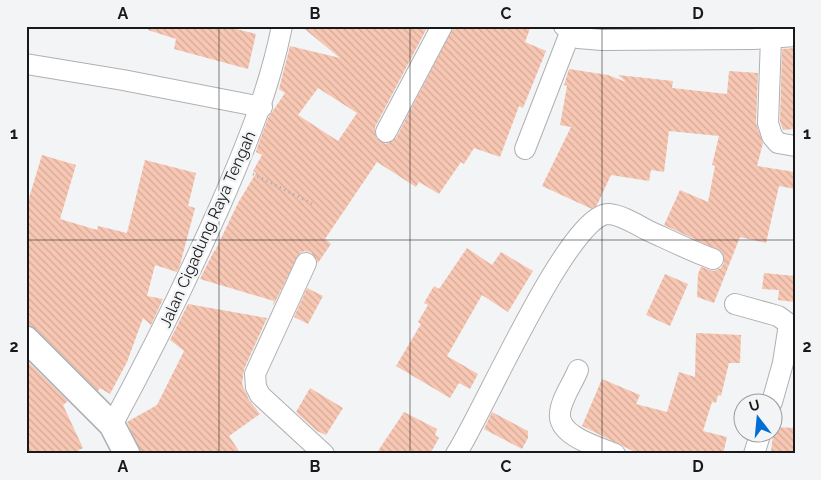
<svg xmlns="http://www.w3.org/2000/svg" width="821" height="480" viewBox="0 0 821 480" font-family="Raleway,sans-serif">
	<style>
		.building { fill: url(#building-back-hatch); fill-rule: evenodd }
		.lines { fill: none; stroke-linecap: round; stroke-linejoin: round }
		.minor-casing { stroke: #b0b0b2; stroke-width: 22 }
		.tertiary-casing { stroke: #b0b0b2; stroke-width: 28 }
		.path { stroke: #aaabac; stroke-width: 3; stroke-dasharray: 1 4; stroke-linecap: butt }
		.minor { stroke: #fff; stroke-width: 20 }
		.tertiary { stroke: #fff; stroke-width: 25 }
		.grid { fill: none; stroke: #19191a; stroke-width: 1; stroke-opacity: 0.55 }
		.labels { text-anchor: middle; stroke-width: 5; stroke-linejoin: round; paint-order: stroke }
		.street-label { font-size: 16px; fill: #19191a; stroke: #f3f4f6 }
		.neatline { fill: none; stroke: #19191a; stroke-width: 2 }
		.grid-label { font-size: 16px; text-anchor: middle; font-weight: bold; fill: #19191a }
	</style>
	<defs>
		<pattern id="building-back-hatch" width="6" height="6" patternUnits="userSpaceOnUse" patternTransform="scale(1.25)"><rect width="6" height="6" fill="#f7c7b3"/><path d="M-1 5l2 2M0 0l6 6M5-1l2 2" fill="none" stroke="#d3aa99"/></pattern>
	</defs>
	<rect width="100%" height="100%" fill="#f3f4f6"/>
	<g class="building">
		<polygon points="148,26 224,26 256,34 248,69 174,49 176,39 148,30"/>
		<path d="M301,26H428L375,127L376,138L386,144L396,138L454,26H531L525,42L546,51L523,108L519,106L500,157L474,148L464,164L461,162L439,194L419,182L416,187L377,162L325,239L331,244L318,263L311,252L304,251L299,254L273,306L274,301L200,279L214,251H215L238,203L256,173L253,171L262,155L256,152L257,148L268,118L285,93L279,89L290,46L340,58ZM318,88L357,113L338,141L298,115Z"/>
		<polygon points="795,48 795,129 783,130 780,121 782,49"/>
		<polygon points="569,69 608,75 626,82 618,75 673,81 672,88 727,94 729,71 758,73 756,123 763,143 757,166 795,172 795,189 779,186 766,243 740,237 714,303 697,297 698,274 701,267 714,271 721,268 724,263 722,252 664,225 680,190 708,202 715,166 712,165 719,136 669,131 664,172 651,170 649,181 611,175 596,207 592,209 542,186 571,127 560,125 567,86 564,85"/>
		<polygon points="42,155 76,165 60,219 97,230 98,226 127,233 145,160 196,173 188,206 195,208 180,265 177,272 155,265 147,296 163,299 151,325 143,318 127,362 110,394 100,388 98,391 36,329 26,325 26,208"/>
		<polygon points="467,248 492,265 501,252 533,271 508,312 482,295 447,356 478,374 470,389 459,383 450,398 396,366 421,324 418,322 428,305 424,303 434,286 439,289"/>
		<polygon points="764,273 795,276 795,302 778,300 779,290 762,289"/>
		<polygon points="665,274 688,284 670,326 646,315"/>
		<polygon points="307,288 323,296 308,324 294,317"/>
		<polygon points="188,304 267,318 244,369 242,384 249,400 260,414 229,436 241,454 141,454 127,422 157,405 184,351 170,340"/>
		<polygon points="696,333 741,335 740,363 729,363 721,396 718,395 716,403 712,402 703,431 727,437 723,454 639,454 582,426 602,379 640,395 636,404 667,412 679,372 695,377"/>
		<polygon points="26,360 68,401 63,405 83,448 72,454 26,454"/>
		<polygon points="310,388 343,408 326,435 317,431 296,412"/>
		<polygon points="404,412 437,429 435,435 439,438 430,454 376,454"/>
		<polygon points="492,412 528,431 528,438 522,449 484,429"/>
		<polygon points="774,427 795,428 795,453 771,451"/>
	</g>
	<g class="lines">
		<defs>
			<g id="minor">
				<polyline points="564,26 578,38 602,40 754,39 795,36"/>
				<polyline points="771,38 768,123 772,136 778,143 795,146"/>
				<polyline points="26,64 123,80 262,107"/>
				<polyline points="386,132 442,26"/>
				<polyline points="525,149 570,33"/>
				<polyline points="306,263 255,374 256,387 260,395 324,454"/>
				<polyline points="735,304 778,316 789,324 783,363 772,402"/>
				<path d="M578,370C573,383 561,399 560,413C557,436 599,447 615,454"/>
				<path d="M112,425C151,353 187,280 220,206C246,146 269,91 282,26"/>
				<path d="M456,454C481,417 569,212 609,214C621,215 636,224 647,230C669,240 691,251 713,259"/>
				<polyline points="754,454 761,432"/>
			</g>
			<polyline id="tertiary" points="26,339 112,425 127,454"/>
		</defs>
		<use href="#minor" class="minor-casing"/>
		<use href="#tertiary" class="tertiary-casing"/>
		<polyline class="path" points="253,174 313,204"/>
		<use href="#minor" class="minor"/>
		<use href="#tertiary" class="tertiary"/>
	</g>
	<path class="grid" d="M219,26V454M410,26V454M602,26V454M26,240H795"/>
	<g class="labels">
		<g class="street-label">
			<text transform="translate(207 229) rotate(-66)" y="6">Jalan Cigadung Raya Tengah</text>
		</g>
	</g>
	<rect width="821" height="480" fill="none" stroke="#f3f4f6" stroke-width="55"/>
	<g transform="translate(758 418) rotate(344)"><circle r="24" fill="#f3f4f6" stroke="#9c9c9e"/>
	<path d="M0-4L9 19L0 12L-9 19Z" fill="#026ed5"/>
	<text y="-8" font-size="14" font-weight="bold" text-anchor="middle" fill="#19191a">U</text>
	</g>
	<rect x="28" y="28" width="766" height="424" class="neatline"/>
	<g class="grid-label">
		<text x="123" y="19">A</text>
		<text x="315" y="19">B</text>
		<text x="506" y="19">C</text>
		<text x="698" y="19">D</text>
		<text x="14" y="139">1</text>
		<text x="807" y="139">1</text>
		<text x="14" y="352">2</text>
		<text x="807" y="352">2</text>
		<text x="123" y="472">A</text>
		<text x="315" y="472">B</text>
		<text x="506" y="472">C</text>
		<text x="698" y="472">D</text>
	</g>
</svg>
